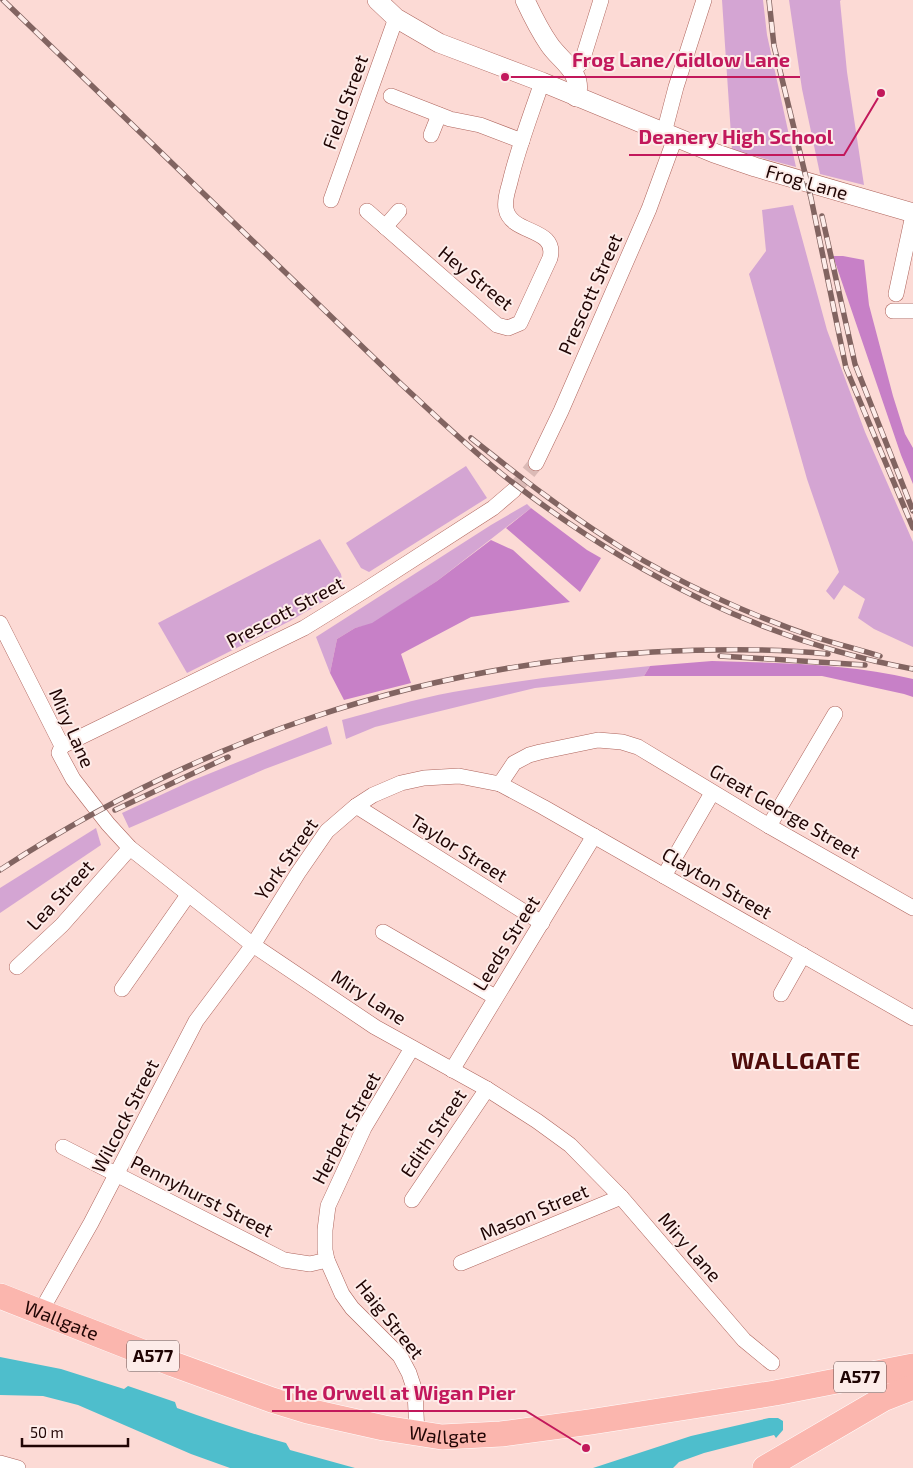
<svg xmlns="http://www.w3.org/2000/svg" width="913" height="1468" viewBox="0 0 913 1468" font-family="'Exo 2',sans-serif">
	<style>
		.green { fill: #d4a5d3 }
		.forest { fill: #c780c7 }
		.water { fill: #4ebecc }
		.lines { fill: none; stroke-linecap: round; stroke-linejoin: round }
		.minor-tunnel { stroke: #dbbab6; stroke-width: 15; stroke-dasharray: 15 8; stroke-linecap: butt }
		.minor-casing { stroke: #ae645c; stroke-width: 16 }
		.tertiary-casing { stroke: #ae645c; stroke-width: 20 }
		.trunk-casing { stroke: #fff; stroke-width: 26 }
		.minor { stroke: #fff; stroke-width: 15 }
		.tertiary { stroke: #fff; stroke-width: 19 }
		.trunk { stroke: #fbb6ae; stroke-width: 25 }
		.rail-casing { stroke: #826461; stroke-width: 5.5 }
		.rail { stroke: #fdece9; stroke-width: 4; stroke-dasharray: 11; stroke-linecap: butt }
		.labels { text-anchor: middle; stroke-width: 4; stroke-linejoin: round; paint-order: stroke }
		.shield { fill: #fdece9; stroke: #624a49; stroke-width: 1 }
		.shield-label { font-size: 18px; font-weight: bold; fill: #200504 }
		.street-label { font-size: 19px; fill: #200504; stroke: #fdece9 }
		.district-label { font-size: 24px; font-weight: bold; letter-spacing: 1px; fill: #4f0c0b; stroke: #fdece9 }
		.leader { fill: none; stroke: #c2185b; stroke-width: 2 }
		.callout-dot { fill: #c2185b; stroke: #fdece9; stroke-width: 2 }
		.callout-label { font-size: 20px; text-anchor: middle; font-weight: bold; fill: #c2185b; stroke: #fdece9; stroke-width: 4; stroke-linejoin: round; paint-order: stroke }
	</style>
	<rect width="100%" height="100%" fill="#fcdad5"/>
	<g class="green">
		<polygon points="722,0 763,0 767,35 796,167 732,150"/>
		<polygon points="789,0 841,0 840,1 847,72 864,185 820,174 802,89"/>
		<polygon points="793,205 827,330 865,432 913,542 913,647 874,629 858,618 865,599 844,585 834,600 826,591 839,572 807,479 749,274 766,251 762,210"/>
		<polygon points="466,466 487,498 369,572 361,568 346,543"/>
		<polygon points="527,504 531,508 437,581 372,624 355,628 337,639 330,673 316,637 491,525"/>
		<polygon points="320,539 341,574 343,584 336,594 290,621 187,673 158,623"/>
		<path d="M650,666L644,676L535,688L375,727L346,739L342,720C379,710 415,699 453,692C518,680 584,673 650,666Z"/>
		<polygon points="327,726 332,744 265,769 129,828 122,813 191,781"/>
		<polygon points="96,828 101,845 0,913 0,888"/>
	</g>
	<g class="forest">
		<polygon points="833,256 843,256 864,260 869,305 893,396 905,434 913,448 913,484 901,455"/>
		<polygon points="531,508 587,550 601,558 580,592 506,528"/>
		<polygon points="491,540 513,550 570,602 471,617 401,654 411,683 344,700 330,673 337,639 355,628 372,623 437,581"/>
		<path d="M712,661C779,663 848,663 913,679V697L904,694L822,676H644L650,666Z"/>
	</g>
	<g class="water">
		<path d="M0,1357L61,1369L124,1389L128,1386L175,1402L177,1408C213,1421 249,1433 286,1443L290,1450L355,1468H230L191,1454L78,1405L43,1396L0,1395Z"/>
		<polygon points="769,1418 778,1418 783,1421 783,1430 776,1438 774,1435 704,1453 679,1462 673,1468 593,1468 691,1436"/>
	</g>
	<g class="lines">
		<polyline class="minor-tunnel" points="514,490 536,463"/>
		<defs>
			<g id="minor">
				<polyline points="572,71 580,64 583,58 601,0"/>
				<polyline points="391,96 450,119 480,125 522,141"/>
				<polyline points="664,133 676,87 704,0"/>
				<polyline points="431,135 439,115"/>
				<polyline points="331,200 396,18"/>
				<path d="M367,211L497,325L508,328L520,323L550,258C558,227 511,235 506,209C504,200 508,190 510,182C518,148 531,115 542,82"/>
				<polyline points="385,227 399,211"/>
				<polyline points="896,294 913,215"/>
				<polyline points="893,311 913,311"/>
				<polyline points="536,463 561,411 649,209 675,138"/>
				<polyline points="0,623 62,746 59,753 73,779 108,824 130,848 253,945 375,1027 487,1089 537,1121 570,1145 621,1197 744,1340 772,1363"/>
				<polyline points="62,746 304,628 364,591 493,508 514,490"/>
				<polyline points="500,784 543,807 913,1018"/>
				<polyline points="356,806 542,923"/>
				<polyline points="769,826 835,714"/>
				<polyline points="664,876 712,793"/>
				<polyline points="383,932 495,997"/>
				<polyline points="17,967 62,925 130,848"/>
				<polyline points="122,989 188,895"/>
				<polyline points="781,994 803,955"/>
				<polyline points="412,1048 364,1128 328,1206 325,1230 325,1250 327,1260 342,1294 352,1308 400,1356 409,1373 415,1391 417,1434"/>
				<polyline points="452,1070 594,836"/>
				<polyline points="63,1147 284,1260 310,1264 327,1260"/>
				<polyline points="412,1200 487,1089"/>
				<polyline points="461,1263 621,1197"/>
				<polyline points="41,1311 91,1223 196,1021 253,945 298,873 327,831 356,806 373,795 401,783 424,778 459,776 500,784 514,763 529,755 540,752 598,740 622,742 638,747 769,826 913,908"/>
				<polyline points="0,1463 18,1468"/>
			</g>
			<g id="tertiary">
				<polyline points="377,0 396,18 439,43 542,82 714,153 755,167 913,213"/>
				<path d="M525,0C532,15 540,31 549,44C560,61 584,72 576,97"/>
			</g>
			<g id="trunk">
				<path id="s1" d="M0,1296L173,1364L272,1400L308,1411L384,1428L442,1437L501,1434L590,1422L775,1393L913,1366"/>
				<polyline points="765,1468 883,1399 913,1387"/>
			</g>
		</defs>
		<use href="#minor" class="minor-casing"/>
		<use href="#tertiary" class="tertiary-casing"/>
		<use href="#trunk" class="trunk-casing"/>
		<use href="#minor" class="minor"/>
		<use href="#tertiary" class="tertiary"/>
		<use href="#trunk" class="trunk"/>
		<defs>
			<g id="rail">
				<path d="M3,0L401,384C437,417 473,452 512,482C630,573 766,642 913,669"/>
				<polyline points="769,0 774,46 811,198 846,368 913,528"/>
				<polyline points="822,216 855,364 913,511"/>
				<path d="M471,438C520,477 569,515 622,548C678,582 751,616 815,637C836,644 858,649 880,656"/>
				<polyline points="720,656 865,665"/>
				<polyline points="115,810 228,757"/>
				<path d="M0,870C196,741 418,665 653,652C712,649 770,648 828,654"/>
			</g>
		</defs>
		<use href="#rail" class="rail-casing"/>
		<use href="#rail" class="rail"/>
	</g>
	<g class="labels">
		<g class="shield">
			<rect x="127" y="1340.5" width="52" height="31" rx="4"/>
			<rect x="834" y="1361.5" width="52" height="31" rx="4"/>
		</g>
		<g class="shield-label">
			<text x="153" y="1362">A577</text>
			<text x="860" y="1383">A577</text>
		</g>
		<g class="street-label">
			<text transform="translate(345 102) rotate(-70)" y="7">Field Street</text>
			<text transform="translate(807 182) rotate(16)" y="7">Frog Lane</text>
			<text transform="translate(476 278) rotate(39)" y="7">Hey Street</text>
			<text transform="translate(590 294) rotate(-66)" y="7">Prescott Street</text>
			<text transform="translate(285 612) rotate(-28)" y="7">Prescott Street</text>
			<text transform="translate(72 728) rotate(66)" y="7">Miry Lane</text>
			<text transform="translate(785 811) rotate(30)" y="7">Great George Street</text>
			<text transform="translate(459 848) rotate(32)" y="7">Taylor Street</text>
			<text transform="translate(286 859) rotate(-55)" y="7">York Street</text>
			<text transform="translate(717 883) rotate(30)" y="7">Clayton Street</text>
			<text transform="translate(60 895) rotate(-47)" y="7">Lea Street</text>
			<text transform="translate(506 943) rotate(-58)" y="7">Leeds Street</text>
			<text transform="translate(369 997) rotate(33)" y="7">Miry Lane</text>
			<text transform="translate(125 1116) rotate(-63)" y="7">Wilcock Street</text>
			<text transform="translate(346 1128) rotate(-62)" y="7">Herbert Street</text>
			<text transform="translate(433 1133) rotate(-56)" y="7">Edith Street</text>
			<text transform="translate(202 1196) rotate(27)" y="7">Pennyhurst Street</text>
			<text transform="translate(534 1212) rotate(-23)" y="7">Mason Street</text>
			<text transform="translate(690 1247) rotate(49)" y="7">Miry Lane</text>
			<text transform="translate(390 1319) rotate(51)" y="7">Haig Street</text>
			<text dy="7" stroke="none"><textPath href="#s1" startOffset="66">Wallgate</textPath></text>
			<text dy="7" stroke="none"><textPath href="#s1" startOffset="471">Wallgate</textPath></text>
		</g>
		<g class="district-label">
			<text x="796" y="1069">WALLGATE</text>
		</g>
	</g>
	<path class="leader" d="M505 77L562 77H800M881 93L844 155H629M586 1448L526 1411H272"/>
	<g class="callout-dot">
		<circle cx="505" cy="77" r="5"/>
		<circle cx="881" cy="93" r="5"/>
		<circle cx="586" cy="1448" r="5"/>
	</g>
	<g class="callout-label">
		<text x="681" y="67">Frog Lane/Gidlow Lane</text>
		<text x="736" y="144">Deanery High School</text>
		<text x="399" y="1400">The Orwell at Wigan Pier</text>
	</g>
	<path d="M22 1438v8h106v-8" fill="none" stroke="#200504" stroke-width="2.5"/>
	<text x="30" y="1438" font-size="15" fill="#200504" stroke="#fdece9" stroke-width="4" paint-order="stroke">50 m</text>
</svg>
